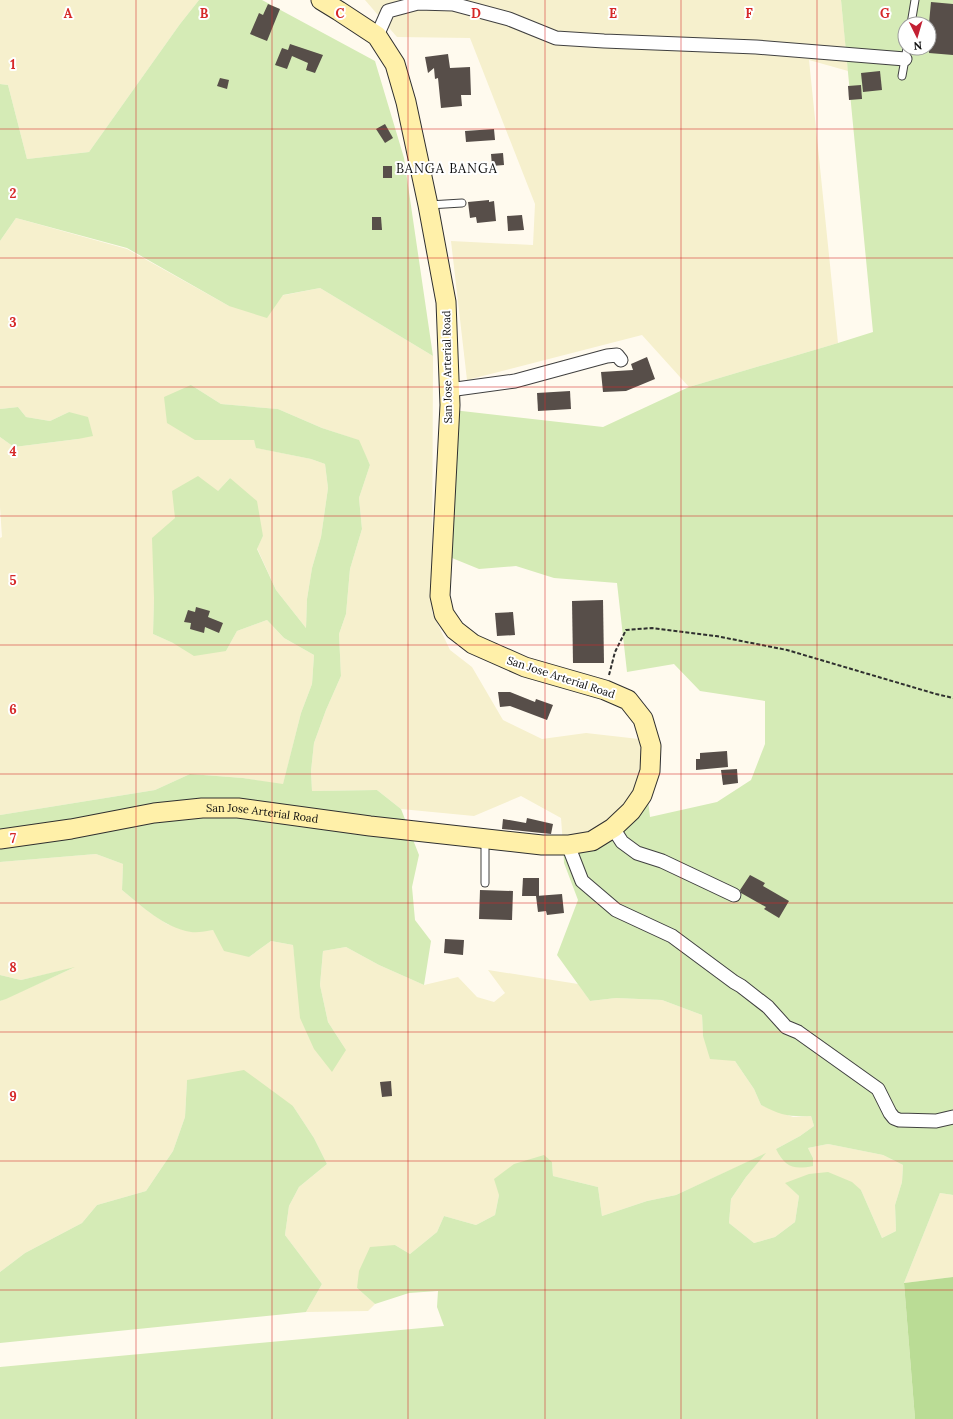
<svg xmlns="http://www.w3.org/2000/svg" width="953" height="1419" viewBox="0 0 953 1419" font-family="Lora,serif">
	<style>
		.farmland { fill: #f6f0cd }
		.green { fill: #d5ebb6; fill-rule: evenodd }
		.forest { fill: #badc95 }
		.building { fill: #574e49 }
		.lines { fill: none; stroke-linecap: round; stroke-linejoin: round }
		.service-casing { stroke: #404040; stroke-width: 9 }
		.minor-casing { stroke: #404040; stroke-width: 15 }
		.secondary-casing { stroke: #2f2f2f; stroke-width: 21 }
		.path { stroke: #2f2f2f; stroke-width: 2; stroke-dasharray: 4 2; stroke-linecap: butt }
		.service { stroke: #fff; stroke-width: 7 }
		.minor { stroke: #fff; stroke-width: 13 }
		.secondary { stroke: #fff0a9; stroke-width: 19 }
		.grid { fill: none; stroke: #d62828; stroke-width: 1; stroke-opacity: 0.55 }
		.labels { text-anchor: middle; stroke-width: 4; stroke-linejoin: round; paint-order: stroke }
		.street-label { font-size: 11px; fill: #0d0d0d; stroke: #fff }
		.quarter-label { font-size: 13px; letter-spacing: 1px; fill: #0d0d0d; stroke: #fff }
		.grid-label { font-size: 13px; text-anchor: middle; font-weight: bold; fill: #d62828; stroke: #fff; stroke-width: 4; stroke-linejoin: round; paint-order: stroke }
	</style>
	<rect width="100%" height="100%" fill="#fffaee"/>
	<g class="farmland">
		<polygon points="0,0 199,0 180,24 89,152 27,159 8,85 0,84"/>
		<polygon points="365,0 841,0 848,71 809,60 838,343 689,387 642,335 467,380 451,241 533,245 535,204 470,38 397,37"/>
		<polygon points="16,218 127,249 229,306 320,288 433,356 432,612 450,650 472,667 503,720 542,739 586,733 639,739 646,783 631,811 563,845 561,818 521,796 474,816 401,809 377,790 312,791 311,771 314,743 326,710 341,676 339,634 346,614 350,569 362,529 359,498 370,465 358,440 322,428 278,409 221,404 191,385 195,440 254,440 257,448 311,459 325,464 328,488 321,537 312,568 307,599 306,628 276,590 257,548 263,536 230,478 218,491 175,518 154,598 153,634 173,643 226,651 237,631 267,620 284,638 314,655 312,684 301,713 283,785 243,778 190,774 155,790 0,815 0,538 2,537 0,507 0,437 14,447 78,439 69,412 50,421 26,417 18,407 0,409 0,241"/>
		<polygon points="96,854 123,864 122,890 149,912 167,924 192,932 213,930 249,957 271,941 293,945 297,979 346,1050 328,1022 320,985 323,951 346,947 379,965 424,985 458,977 477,997 494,1002 505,993 488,970 578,984 590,1001 616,998 662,1000 702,1015 703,1036 735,1061 754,1089 761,1105 793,1117 811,1116 814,1126 800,1136 776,1149 813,1158 808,1148 828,1144 883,1155 903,1165 902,1182 895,1205 896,1231 882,1238 861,1190 786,1183 799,1196 795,1222 775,1237 754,1243 729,1223 731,1199 746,1177 765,1154 676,1195 647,1201 602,1216 598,1187 553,1176 552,1162 499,1195 495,1215 476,1225 444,1216 437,1232 410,1254 395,1245 357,1288 375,1304 368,1311 306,1312 322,1284 285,1235 289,1206 299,1187 327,1164 314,1138 293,1106 187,1080 185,1117 173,1151 146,1191 97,1205 82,1223 25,1253 0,1272 0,1001 73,968 21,980 0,975 0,862"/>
		<polygon points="940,1193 953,1195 953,1277 904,1283"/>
	</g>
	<g class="green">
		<polygon points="199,0 262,0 375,61 404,158 433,356 320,288 283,295 267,318 229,306 127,248 16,218 0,241 0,84 8,85 27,159 89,152 180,24"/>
		<path d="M841,0H953V1195L940,1193L904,1283L915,1419H0V1367L444,1326L437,1307L438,1291L409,1293L375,1304L357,1288L359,1271L370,1247L395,1245L410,1254L437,1232L444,1216L476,1225L495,1215L499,1195L494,1179L514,1164L544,1155L552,1162L553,1176L598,1187L602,1216L647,1201L676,1195L766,1153L746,1177L731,1199L729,1223L754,1243L775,1237L795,1222L799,1196L785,1183L809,1174L828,1172L852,1182L861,1190L882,1238L896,1231L895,1205L902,1182L903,1165L883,1155L828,1144L808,1148L813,1158V1166C793,1170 785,1167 776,1149L800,1136L814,1126L811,1116C789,1117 780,1115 761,1105L754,1089L735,1061L710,1059L703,1036L702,1015L662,1000L616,998L590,1001L557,955L578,900L564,863L563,845L592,841L646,783L650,817L717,802L751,780L765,744V701L700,691L674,664L627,672L617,583L554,578L516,566L479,569L452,558L453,410L603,427L689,387L838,343L873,332ZM905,24H929V48H905Z"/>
		<path d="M191,385L221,404L278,409L322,428L359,440L370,465L359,498L362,529L350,569L346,614L339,634L341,676L326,710L314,743L311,771L312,791L377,790L401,809L419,855L412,887L415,920L431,941L424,985L379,965L346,947L323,951L320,985L328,1022L346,1050L332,1072L314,1049L300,1018L293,945L271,941L249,957L224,951L213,930C206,931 198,933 191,932C163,927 143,907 122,890L123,864L96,854L0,862V815L155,790L190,774L243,778L283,784L301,713L312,684L314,655L284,638L267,620L237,631L226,651L194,656L173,643L153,634L154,598L152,538L175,518L172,491L198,476L218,491L230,478L257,501L263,536L257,549L276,590L306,628L307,599L312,568L321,537L328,488L325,464L311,459L256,448L254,440H195L167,423L164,397Z"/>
		<polygon points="18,407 26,417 50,421 69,412 88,417 93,436 78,439 14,447 0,437 0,409"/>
		<polygon points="75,967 6,999 0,1001 0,975 21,980"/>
		<polygon points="244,1070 293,1106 314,1138 327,1164 299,1187 289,1206 285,1235 322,1284 306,1312 0,1343 0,1272 25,1253 82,1223 97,1205 146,1191 173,1151 185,1117 187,1080"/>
	</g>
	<polygon class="forest" points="953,1277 953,1419 915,1419 904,1283"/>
	<g class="building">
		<polygon points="931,2 953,4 953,55 929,53 929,23"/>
		<polygon points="268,4 280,9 267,41 250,34 259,13 263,15"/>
		<polygon points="290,44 323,55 315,73 306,70 308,63 292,56 287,69 275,65 282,48 288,50"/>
		<polygon points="448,54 450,68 470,67 471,95 461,95 462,106 441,108 438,78 435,79 434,68 428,73 425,57"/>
		<polygon points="880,71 882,90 863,92 861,73"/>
		<polygon points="220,78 229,80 227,89 217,86"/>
		<polygon points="861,85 862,99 849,100 848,86"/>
		<polygon points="385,124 393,138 385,143 376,129"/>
		<polygon points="494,129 495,140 466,142 465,131"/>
		<polygon points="503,153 504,165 492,166 491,154"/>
		<rect x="383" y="166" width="9" height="12"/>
		<polygon points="489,200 489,202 494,201 496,221 477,223 476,217 470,218 468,202"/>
		<polygon points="522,215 524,230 508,231 507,216"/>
		<polygon points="372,217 381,217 382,230 372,230"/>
		<polygon points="647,357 655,379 626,391 603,392 601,372 633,370 631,364"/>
		<polygon points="570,391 571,409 538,411 537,393"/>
		<polygon points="603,600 604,663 573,663 572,601"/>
		<polygon points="196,607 210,611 208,617 223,623 219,633 205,627 204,633 190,629 191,623 184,622 188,610 195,612"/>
		<polygon points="513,612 515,635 497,636 495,613"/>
		<polygon points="498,692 510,692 535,702 536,699 553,705 547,720 510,706 500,707"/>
		<polygon points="727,751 728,767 696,770 696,759 700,759 700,753"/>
		<polygon points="737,769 738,783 723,785 721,770"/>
		<polygon points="527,818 553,824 551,834 502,829 503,819 526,823"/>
		<polygon points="750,875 765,883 763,886 789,901 779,918 764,909 766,907 741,893 740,890"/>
		<polygon points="523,878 539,878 539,896 522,896"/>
		<polygon points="480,890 513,891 512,920 479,919"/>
		<polygon points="562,894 564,913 547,915 546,911 538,912 536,896"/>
		<polygon points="445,939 464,940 463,955 444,953"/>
		<polygon points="391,1081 392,1096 382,1097 380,1082"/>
	</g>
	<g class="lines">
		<defs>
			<g id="service">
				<polyline points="911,24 915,0"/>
				<polyline points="902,76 907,48"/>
				<polyline points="429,205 462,203"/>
				<polyline points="485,839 485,883"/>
			</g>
			<g id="minor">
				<polyline points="377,36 388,11 418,3 453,4 509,19 556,38 604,41 756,47 905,59"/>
				<polyline points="449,390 515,381 607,356 617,355 621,360"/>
				<polyline points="613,828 622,842 637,853 662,861 734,895"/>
				<polyline points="568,845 582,881 616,910 672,936 734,982 741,986 768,1007 786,1027 798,1032 878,1089 890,1113 894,1118 899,1120 936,1121 953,1117"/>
			</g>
			<g id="secondary">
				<path id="s1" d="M0,839L71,829L154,813L202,808H238L370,826L542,845H568L592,841L613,828L631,811L642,795L650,771L651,746L643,719L628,700L605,690L525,667L473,644L455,630L444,614L440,596L450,405L446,302L428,205L406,102L395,64L377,36L339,11L321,0"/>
			</g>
		</defs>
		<use href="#service" class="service-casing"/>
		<use href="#minor" class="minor-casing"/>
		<use href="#secondary" class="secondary-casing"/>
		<polyline class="path" points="609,675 615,652 626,630 652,628 716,636 787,650 936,694 953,698"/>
		<use href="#service" class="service"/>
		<use href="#minor" class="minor"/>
		<use href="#secondary" class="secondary"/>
	</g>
	<path class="grid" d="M136,0V1419M272,0V1419M408,0V1419M545,0V1419M681,0V1419M817,0V1419M0,129H953M0,258H953M0,387H953M0,516H953M0,645H953M0,774H953M0,903H953M0,1032H953M0,1161H953M0,1290H953"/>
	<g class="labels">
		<g class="street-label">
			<text transform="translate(447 367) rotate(-91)" y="4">San Jose Arterial Road</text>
			<text transform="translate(561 677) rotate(18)" y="4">San Jose Arterial Road</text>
			<text dy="4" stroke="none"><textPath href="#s1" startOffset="265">San Jose Arterial Road</textPath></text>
		</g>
		<g class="quarter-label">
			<text x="447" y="173">BANGA BANGA</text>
		</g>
	</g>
	<g class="grid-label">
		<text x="68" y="18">A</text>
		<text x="204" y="18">B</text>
		<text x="340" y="18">C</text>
		<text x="476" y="18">D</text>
		<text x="613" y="18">E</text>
		<text x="749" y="18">F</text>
		<text x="885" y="18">G</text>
		<text x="13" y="69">1</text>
		<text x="13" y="198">2</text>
		<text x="13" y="327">3</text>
		<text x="13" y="456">4</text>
		<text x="13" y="585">5</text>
		<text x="13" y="714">6</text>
		<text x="13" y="843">7</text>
		<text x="13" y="972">8</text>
		<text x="13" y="1101">9</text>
	</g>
	<g transform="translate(917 36) rotate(175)"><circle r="19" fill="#ffffff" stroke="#9e9e9e"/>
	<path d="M0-3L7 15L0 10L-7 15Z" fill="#c32033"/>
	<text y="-6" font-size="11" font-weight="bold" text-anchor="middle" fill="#0d0d0d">N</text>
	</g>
</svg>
